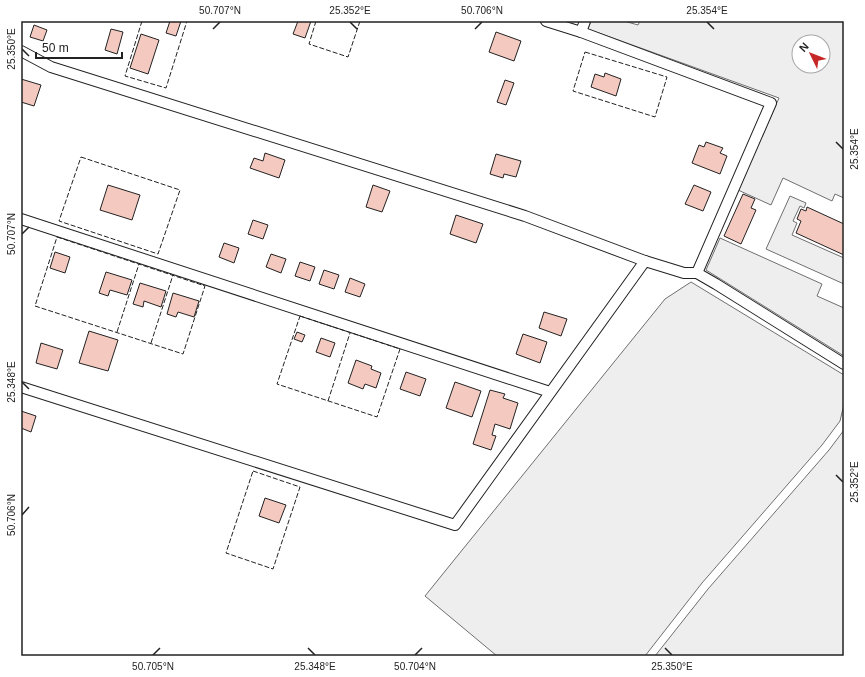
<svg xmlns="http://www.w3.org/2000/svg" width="865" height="677" viewBox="0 0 865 677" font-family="Helvetica,sans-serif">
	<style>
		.green { fill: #eee; stroke: #6f6f6f; fill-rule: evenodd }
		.building { fill: #f3c9c0; stroke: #222 }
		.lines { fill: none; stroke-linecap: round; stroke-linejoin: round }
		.street-casing { stroke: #222; stroke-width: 12 }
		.street { stroke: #fff; stroke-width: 10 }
		.fence { stroke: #222; stroke-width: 1; stroke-dasharray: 5 2; stroke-linecap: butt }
		.ticks { fill: none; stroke: #222; stroke-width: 1.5 }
		.neatline { fill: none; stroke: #222; stroke-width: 1.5 }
		.ticks-label { font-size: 10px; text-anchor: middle; fill: #222 }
	</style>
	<rect width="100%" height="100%" fill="#fff"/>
	<g class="green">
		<path d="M591,21H624L638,25L640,21H844V198L835,194L832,201L783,178L771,205L738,190L779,98L588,29ZM799,42H823V66H799Z"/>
		<polygon points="790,196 806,203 804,208 800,206 793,221 797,223 792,235 844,258 844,284 766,249"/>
		<polygon points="720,238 822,284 817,296 844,308 844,356 706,270"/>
		<polygon points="691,282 844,375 844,404 840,421 822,445 702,583 645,656 497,656 425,596 665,299"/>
		<polygon points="844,430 844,656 655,656 708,589 829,450"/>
	</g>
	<g class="building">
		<polygon points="170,21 181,21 176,36 166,33"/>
		<polygon points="298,21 311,21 305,38 293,34"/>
		<polygon points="34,25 47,30 43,41 30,37"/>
		<polygon points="111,29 123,32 117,54 105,50"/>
		<polygon points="496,32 521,41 514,61 489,52"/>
		<polygon points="141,34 159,40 148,74 130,68"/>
		<polygon points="605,73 621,79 616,96 591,87 595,74 604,77"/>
		<polygon points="21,79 41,85 34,106 21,102"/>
		<polygon points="505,80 514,83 506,105 497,102"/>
		<polygon points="706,142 723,148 720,153 727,156 720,174 692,163 699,145 704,147"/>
		<polygon points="265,153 285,160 279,178 250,168 254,158 263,161"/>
		<polygon points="496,154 521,161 516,177 504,174 503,178 490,174"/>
		<polygon points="108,185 140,195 132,220 100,210"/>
		<polygon points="373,185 390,191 382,212 366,207"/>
		<polygon points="694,185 711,192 703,211 685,204"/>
		<polygon points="743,194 755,199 751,208 756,210 741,244 724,236"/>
		<polygon points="807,207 844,224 844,255 796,233 801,221 797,219 801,209 806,211"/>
		<polygon points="456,215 483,224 476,243 450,234"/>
		<polygon points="253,220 268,225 263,239 248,234"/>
		<polygon points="224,243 239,248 234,263 219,257"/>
		<polygon points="55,252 70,257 65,273 50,268"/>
		<polygon points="271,254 286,259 281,273 266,267"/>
		<polygon points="300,262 315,267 310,281 295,276"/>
		<polygon points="324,270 339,275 334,289 319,284"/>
		<polygon points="106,272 132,280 127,295 110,290 108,296 99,293"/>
		<polygon points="350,278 365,284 360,297 345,292"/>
		<polygon points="140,283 166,291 161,307 144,301 143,307 133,304"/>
		<polygon points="173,293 199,301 194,317 178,312 176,317 167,314"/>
		<polygon points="544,312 567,319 561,336 539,328"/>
		<polygon points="89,331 118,340 108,371 79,363"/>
		<polygon points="297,332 305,335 302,342 294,339"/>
		<polygon points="523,334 547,342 540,363 516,354"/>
		<polygon points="321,338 335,343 330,357 316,352"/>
		<polygon points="41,343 63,350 57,369 36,363"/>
		<polygon points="356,360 372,366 371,369 381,373 376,388 365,384 363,389 348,383"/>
		<polygon points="406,372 426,379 420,396 400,389"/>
		<polygon points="455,382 481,391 472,417 446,408"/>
		<polygon points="490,390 505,394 503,398 518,403 510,429 495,424 492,435 496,436 491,450 473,444"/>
		<polygon points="21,411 36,416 31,432 21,428"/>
		<polygon points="265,498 286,505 279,523 259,516"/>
	</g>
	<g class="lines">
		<defs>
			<g id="street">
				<polyline points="546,21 581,32 585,21"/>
				<polyline points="21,51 51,67 525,216 645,261"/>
				<polyline points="21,219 550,392"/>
				<polyline points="697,273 716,284 844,364"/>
				<polyline points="21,387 455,525 645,261 684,273 697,273 771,103 581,32"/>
			</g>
		</defs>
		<use href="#street" class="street-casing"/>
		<use href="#street" class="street"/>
		<g class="fence">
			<polyline points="142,21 125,76 166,88 187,21"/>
			<polyline points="316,21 309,44 348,57 360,21"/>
			<polygon points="585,52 667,77 655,117 573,91"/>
			<polygon points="81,157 180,190 158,254 59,221"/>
			<polygon points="57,237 205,286 183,354 35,306"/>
			<polygon points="300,316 400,349 377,417 277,384"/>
			<polyline points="117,332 139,264"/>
			<polyline points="151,343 173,275"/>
			<polyline points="328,401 350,333"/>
			<polygon points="253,471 300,487 273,569 226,553"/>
		</g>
	</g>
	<path class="ticks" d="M350,22L357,29M707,22L714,29M213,29L220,22M475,29L482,22M22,49L29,56M836,142L843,149M22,234L29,227M22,382L29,389M836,475L843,482M22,515L29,507M308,648L315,655M665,648L672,655M153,655L160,648M415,655L422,648"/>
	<rect width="865" height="677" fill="none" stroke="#ffffff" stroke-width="44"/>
	<g transform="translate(811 54) rotate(313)"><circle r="19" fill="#ffffff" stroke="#a7a7a7"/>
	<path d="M0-3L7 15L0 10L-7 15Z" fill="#c62828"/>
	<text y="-6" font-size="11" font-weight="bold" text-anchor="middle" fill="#222222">N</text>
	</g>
	<path d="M36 52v6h86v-6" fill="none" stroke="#222222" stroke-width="2"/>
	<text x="42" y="52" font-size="12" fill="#222222" stroke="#ffffff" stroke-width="3" paint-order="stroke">50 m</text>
	<rect x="22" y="22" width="821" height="633" class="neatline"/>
	<g class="ticks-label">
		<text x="220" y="14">50.707°N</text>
		<text x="350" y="14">25.352°E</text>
		<text x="482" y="14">50.706°N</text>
		<text x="707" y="14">25.354°E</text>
		<text transform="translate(11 49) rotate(-90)" y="4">25.350°E</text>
		<text transform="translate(854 149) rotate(-90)" y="4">25.354°E</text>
		<text transform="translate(11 234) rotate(-90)" y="4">50.707°N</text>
		<text transform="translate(11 382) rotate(-90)" y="4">25.348°E</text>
		<text transform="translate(854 482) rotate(-90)" y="4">25.352°E</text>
		<text transform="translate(11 515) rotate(-90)" y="4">50.706°N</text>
		<text x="153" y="670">50.705°N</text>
		<text x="315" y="670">25.348°E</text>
		<text x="415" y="670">50.704°N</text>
		<text x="672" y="670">25.350°E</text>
	</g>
</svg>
